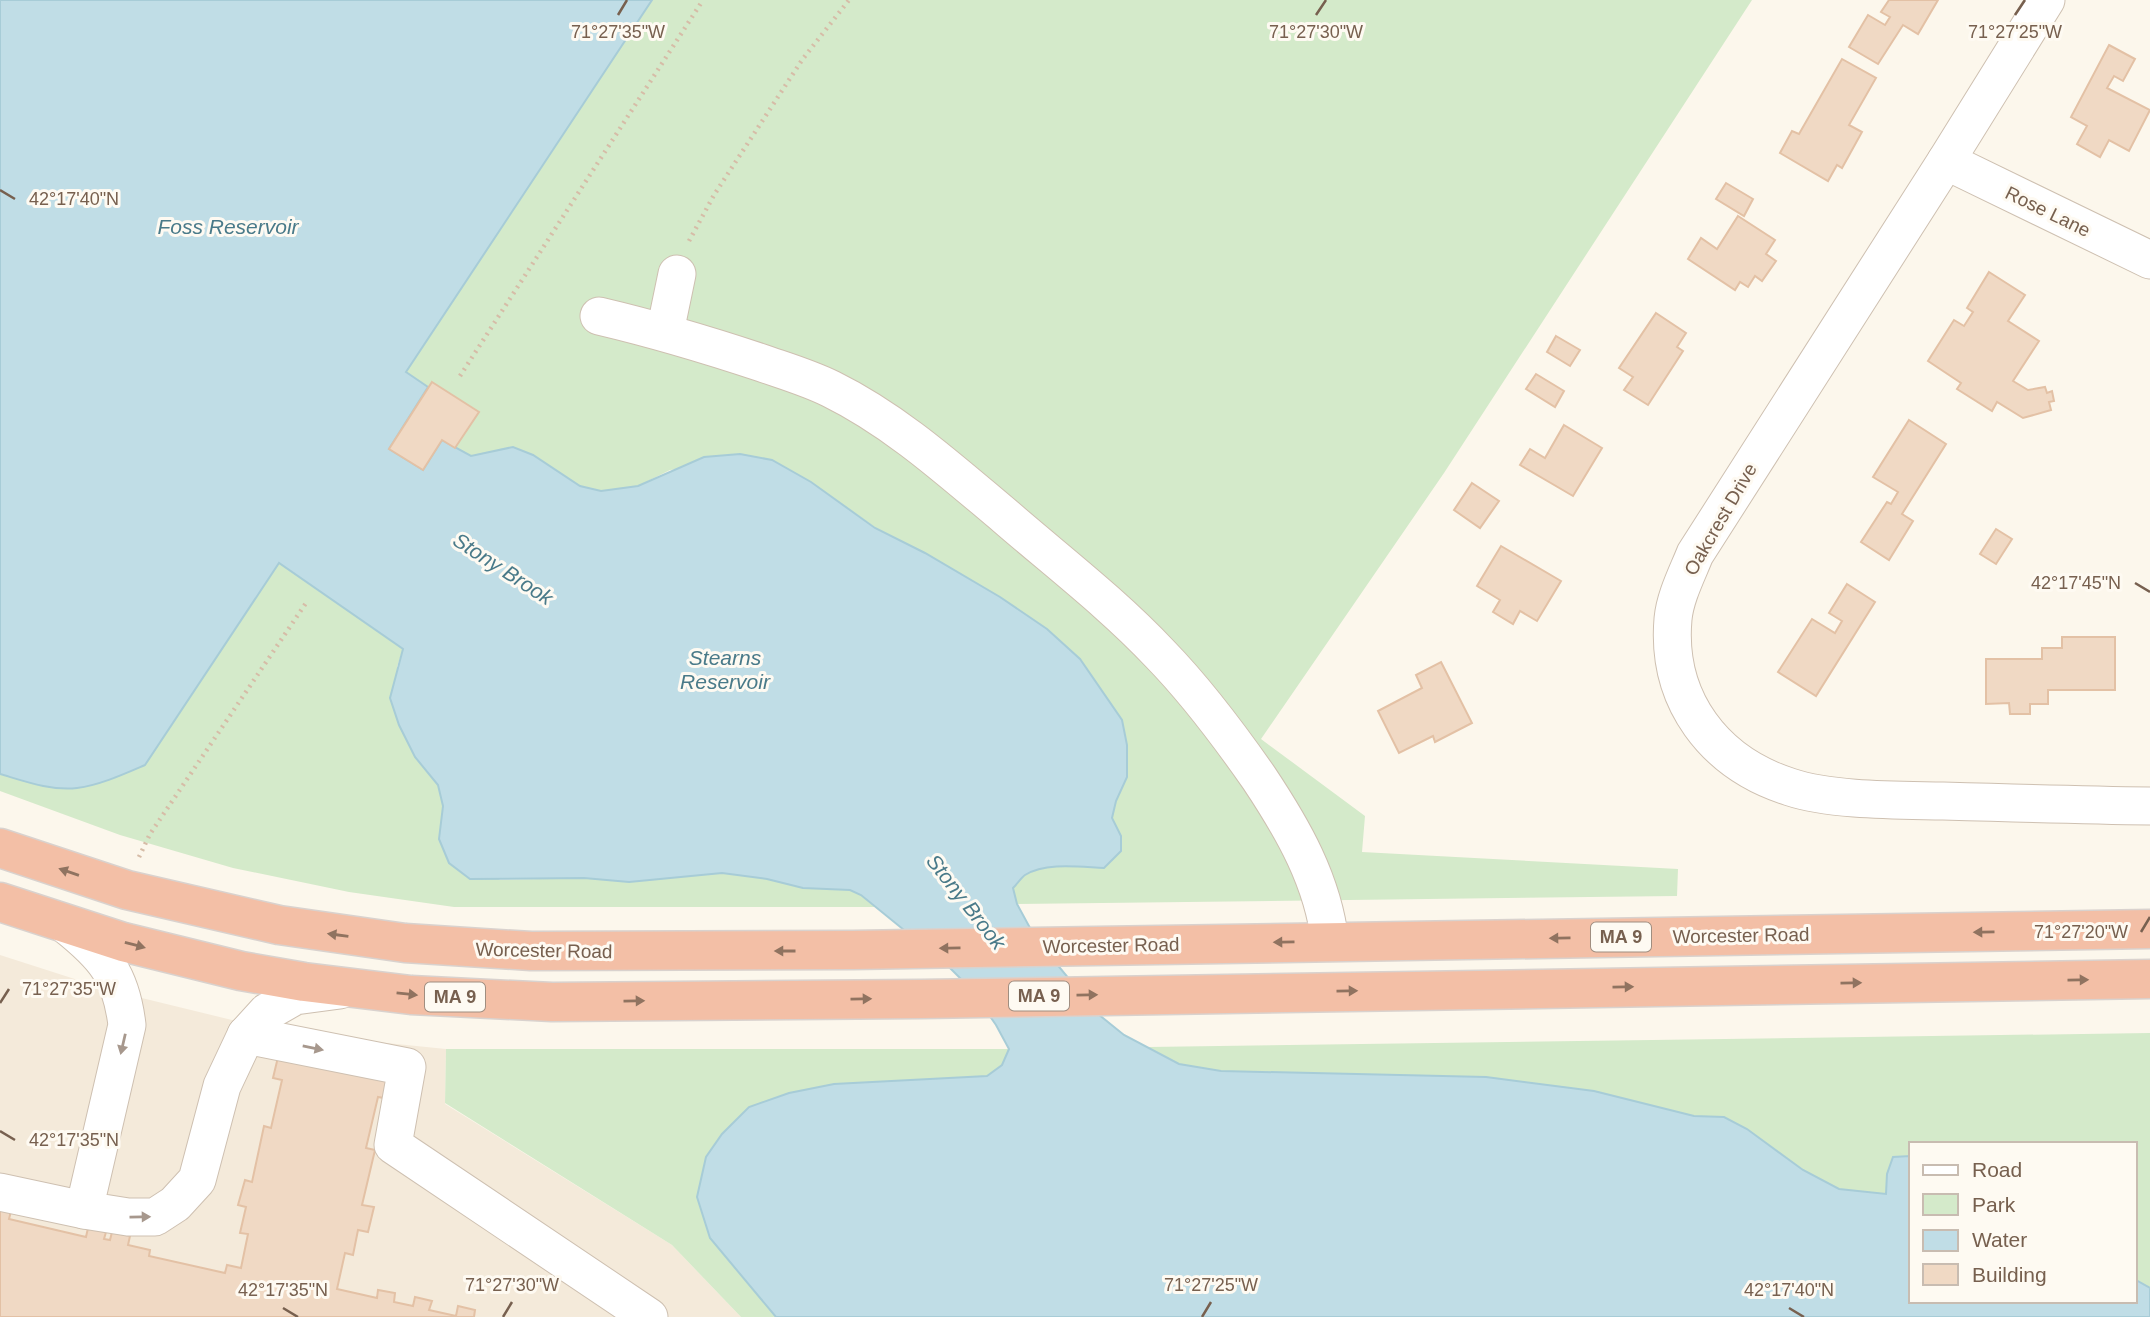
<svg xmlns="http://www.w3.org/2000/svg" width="2150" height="1317" viewBox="0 0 2150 1317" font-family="Helvetica,sans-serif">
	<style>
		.residential { fill: #f4eada }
		.green { fill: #d4eaca }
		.water { fill: #c0dde6; stroke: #a7ccd7; stroke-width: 2 }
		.building { fill: #f0d9c4; stroke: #e3c1a5; stroke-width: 2 }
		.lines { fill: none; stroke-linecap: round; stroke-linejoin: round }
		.minor-casing { stroke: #cec0b1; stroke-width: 39 }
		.highway-casing { stroke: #d9d2ce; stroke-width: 41 }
		.path { stroke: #d6bca7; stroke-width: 4.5; stroke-dasharray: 2 5; stroke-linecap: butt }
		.minor { stroke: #fff; stroke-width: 37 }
		.highway { stroke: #f3bfa6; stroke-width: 38 }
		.oneway { fill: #907360 }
		.oneway2 { fill: #a7988d }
		.ticks { fill: none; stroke: #77604f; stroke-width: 2.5 }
		.labels { text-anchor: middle; stroke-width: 6; stroke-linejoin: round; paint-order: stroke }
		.shield { fill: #fefaf2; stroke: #a08e80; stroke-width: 2 }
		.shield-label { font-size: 18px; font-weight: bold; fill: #77604f }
		.street-label { font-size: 19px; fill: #77604f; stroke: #fefaf2 }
		.water-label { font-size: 21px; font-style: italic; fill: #497a89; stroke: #fefaf2 }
		.ticks-label { font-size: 18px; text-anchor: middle; fill: #77604f; stroke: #fefaf2; stroke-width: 6; stroke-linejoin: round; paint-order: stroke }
	</style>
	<rect width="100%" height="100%" fill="#fcf7ec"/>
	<polygon class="residential" points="0,955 109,990 232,1020 347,1039 446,1049 445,1104 672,1245 741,1317 0,1317"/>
	<g class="green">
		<path d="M652,0H1752L1444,473L1261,739L1365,816L1362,852L1678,869L1677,896L1017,904L1013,888C1017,884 1021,878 1025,875C1046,862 1080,867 1103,868L1121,836L1112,818L1116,801L1127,777L1122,720L1080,659L1047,629L1000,597L925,553L876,528L811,482L772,460L670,470L638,486L601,491L580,486L533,455L513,447L471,456L442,441L423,470L389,449L428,387L405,372Z"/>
		<polygon points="279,563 403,649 397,667 415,757 438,785 443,806 439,839 500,880 584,878 629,882 722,873 767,879 803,888 850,890 861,895 877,907 454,907 349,892 233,868 120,835 0,791 0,774 44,786 145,765"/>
		<polygon points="2150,1033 2150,1288 2134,1279 2134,1144 1910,1144 1910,1156 1893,1157 1887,1174 1886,1194 1839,1189 1803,1170 1747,1129 1724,1117 1694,1116 1594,1091 1486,1077 1221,1071 1179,1064 1148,1047"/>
		<polygon points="446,1049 1009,1049 1002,1065 987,1076 834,1084 789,1093 749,1107 706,1157 697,1197 710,1238 776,1317 741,1317 672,1245 445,1103"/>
	</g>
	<path class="water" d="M0,0H652L406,372L428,387L389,449L423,470L442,440L471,456L513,447L533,455L580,486L601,491L638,486L704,457L740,454L772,460L811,482L875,528L925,553L1000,597L1047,629L1080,659L1122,720L1127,745V777L1116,801L1112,818L1121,836V851L1104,868C1080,867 1046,862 1025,875C1021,878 1017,884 1013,888L1017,904L1036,939L1098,1014L1124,1035L1179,1064L1221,1071L1486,1077L1594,1091L1694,1116L1724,1117L1747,1129L1803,1170L1839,1189L1886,1194L1887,1174L1893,1157L1910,1156V1301H2134V1279L2150,1288V1317H776L710,1238L697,1197L706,1157L722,1134L749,1107L789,1093L834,1084L987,1076L1002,1065L1009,1049L996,1025L971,989L947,965L861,895L850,890L803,888L767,879L722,873L629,882L584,878L470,879L449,863L439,839L443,806L438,785L415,757L399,725L390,698L403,649L279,563L145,765C124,774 100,785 77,788C51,791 24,781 0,774Z"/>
	<g class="building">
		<polygon points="1889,0 1938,0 1918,34 1903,25 1878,64 1849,47 1868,15 1885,25 1890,17 1881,12"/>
		<polygon points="2109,45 2135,59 2123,81 2114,76 2107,88 2150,110 2129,151 2109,140 2100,157 2077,144 2087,126 2071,117"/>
		<polygon points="1842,59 1876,78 1849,125 1862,132 1842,168 1837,165 1828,181 1780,153 1792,131 1799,134"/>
		<polygon points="1726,183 1753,199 1744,216 1716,199"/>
		<polygon points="1738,216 1775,240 1766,254 1776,261 1762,281 1755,276 1748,287 1740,282 1735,290 1688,259 1701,238 1717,249"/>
		<polygon points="1989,272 2025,295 2008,321 2039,341 2013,381 2028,390 2045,387 2047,393 2052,391 2054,401 2049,402 2051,410 2023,418 1997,402 1992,411 1957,389 1961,383 1928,361 1954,320 1964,326 1973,312 1967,308"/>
		<polygon points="1656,313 1686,333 1677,347 1683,351 1648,405 1624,390 1633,377 1619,368"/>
		<polygon points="1556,336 1580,350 1570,366 1547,352"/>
		<polygon points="1536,374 1564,391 1555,407 1526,389"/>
		<polygon points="432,382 479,412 455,448 442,440 423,470 389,449"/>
		<polygon points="1909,420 1946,444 1902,514 1913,521 1889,560 1861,542 1887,502 1891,504 1898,492 1873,477"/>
		<polygon points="1564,425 1602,448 1573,496 1520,465 1530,449 1545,458"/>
		<polygon points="1472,483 1499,501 1480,528 1454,510"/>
		<polygon points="1996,529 2012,539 1996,564 1980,554"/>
		<polygon points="1501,546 1561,581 1537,621 1520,611 1513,624 1493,612 1500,600 1477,586"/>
		<polygon points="1847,584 1875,602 1816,696 1778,672 1812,619 1835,633 1842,621 1829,613"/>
		<polygon points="2062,637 2115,637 2115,690 2048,690 2048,704 2030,704 2030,714 2010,714 2009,703 1986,704 1986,659 2042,659 2042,648 2062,648"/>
		<polygon points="1441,662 1472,723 1435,742 1433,736 1399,753 1378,711 1422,688 1416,675"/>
		<polygon points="286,1051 393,1083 389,1099 378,1097 366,1148 375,1150 362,1205 374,1207 368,1232 358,1230 353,1255 345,1253 337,1289 377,1298 378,1290 395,1293 394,1302 413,1306 415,1297 432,1301 429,1310 456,1316 458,1306 475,1310 474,1317 0,1317 0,1209 11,1211 9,1219 86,1237 88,1228 106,1232 104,1239 110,1240 112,1232 130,1236 128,1245 150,1250 149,1256 225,1273 227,1265 241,1268 248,1234 240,1233 246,1207 238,1205 245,1180 252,1182 264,1126 271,1128 282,1080 273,1078 278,1057"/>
	</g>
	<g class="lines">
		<defs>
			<g id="minor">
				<path d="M2046,0L1946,161L1695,554C1687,574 1675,597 1673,619C1666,700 1714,763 1790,787C1832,801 1898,800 1943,801C2012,803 2081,805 2150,806"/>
				<polyline points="1946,161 2150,260"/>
				<path d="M599,316C654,329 708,345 762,363C785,371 809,378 831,389C896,421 951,471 1006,517C1058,562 1113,604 1160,654C1197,692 1229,735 1259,778C1293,829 1323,881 1330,942"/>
				<polyline points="665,332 677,274"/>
				<path d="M66,925C105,956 121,975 127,1025L84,1210L128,1217H155L175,1204L197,1180L222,1086L246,1035L267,1012L295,996L340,990"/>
				<polyline points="246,1035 407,1067 393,1145 649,1317"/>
				<polyline points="0,1192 84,1210"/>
			</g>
			<g id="highway">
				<polyline points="0,848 127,890 279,925 405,943 531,951 853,950 2150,929"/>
				<polyline points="0,902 123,942 241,971 304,982 411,995 552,1002 921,999 2150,979"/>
			</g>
		</defs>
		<use href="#minor" class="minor-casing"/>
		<use href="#highway" class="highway-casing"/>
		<g class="path">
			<polyline points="689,241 714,195 802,60 849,0"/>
			<polyline points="460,376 703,0"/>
			<polyline points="139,857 150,834 306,603"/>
		</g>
		<use href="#minor" class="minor"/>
		<use href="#highway" class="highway"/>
	</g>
	<defs><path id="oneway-solid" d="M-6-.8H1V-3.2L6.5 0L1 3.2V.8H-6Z" transform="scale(1.75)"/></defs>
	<g class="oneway">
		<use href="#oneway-solid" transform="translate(69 872) rotate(-161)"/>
		<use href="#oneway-solid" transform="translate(1984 932) rotate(179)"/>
		<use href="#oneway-solid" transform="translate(338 935) rotate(-172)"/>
		<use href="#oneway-solid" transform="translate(1560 938) rotate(179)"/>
		<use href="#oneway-solid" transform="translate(1284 942) rotate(179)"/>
		<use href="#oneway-solid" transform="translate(135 945) rotate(15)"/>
		<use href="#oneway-solid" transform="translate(950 948) rotate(179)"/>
		<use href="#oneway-solid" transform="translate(785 951) rotate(180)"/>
		<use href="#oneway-solid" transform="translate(2078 980) rotate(-1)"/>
		<use href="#oneway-solid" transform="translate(1851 983) rotate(-1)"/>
		<use href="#oneway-solid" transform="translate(1623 987) rotate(-1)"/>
		<use href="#oneway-solid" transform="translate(1347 991) rotate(-1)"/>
		<use href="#oneway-solid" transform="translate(407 994) rotate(6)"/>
		<use href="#oneway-solid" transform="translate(1087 995) rotate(-1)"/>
		<use href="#oneway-solid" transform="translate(861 999) rotate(-1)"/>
		<use href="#oneway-solid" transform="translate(634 1001) rotate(-1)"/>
	</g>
	<g class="oneway2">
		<use href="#oneway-solid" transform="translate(123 1044) rotate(103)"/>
		<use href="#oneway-solid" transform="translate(313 1048) rotate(11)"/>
		<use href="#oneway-solid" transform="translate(140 1217) rotate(-1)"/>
	</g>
	<path class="ticks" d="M618,15L627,0M1316,15L1326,0M2015,15L2025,0M0,190L15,199M2135,583L2150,592M2141,932L2150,917M0,1003L9,989M0,1131L15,1140M283,1308L298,1317M1789,1308L1804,1317M503,1317L512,1302M1202,1317L1211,1302"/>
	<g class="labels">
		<g class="shield">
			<rect x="1591" y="922.5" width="60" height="29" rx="5"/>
			<rect x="1009" y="981.5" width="60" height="29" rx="5"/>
			<rect x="425" y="982.5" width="60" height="29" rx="5"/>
		</g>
		<g class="shield-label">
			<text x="1621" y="943">MA 9</text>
			<text x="1039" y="1002">MA 9</text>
			<text x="455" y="1003">MA 9</text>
		</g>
		<g class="street-label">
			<text transform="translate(2048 211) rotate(26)" y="7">Rose Lane</text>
			<text transform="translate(1720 519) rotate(-60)" y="7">Oakcrest Drive</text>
			<text transform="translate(1741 935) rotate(-1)" y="7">Worcester Road</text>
			<text transform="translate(1111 945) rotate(-1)" y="7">Worcester Road</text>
			<text transform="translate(544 950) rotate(1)" y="7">Worcester Road</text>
		</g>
		<g class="water-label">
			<text x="228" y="234">Foss Reservoir</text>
			<text transform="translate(503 569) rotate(33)" y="7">Stony Brook</text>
			<text x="725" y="665">Stearns<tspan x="725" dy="24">Reservoir</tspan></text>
			<text transform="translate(966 902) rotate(52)" y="7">Stony Brook</text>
		</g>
	</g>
	<g class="ticks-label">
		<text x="2015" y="38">71°27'25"W</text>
		<text x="618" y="38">71°27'35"W</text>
		<text x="1316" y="38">71°27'30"W</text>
		<text x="74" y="205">42°17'40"N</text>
		<text x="2076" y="589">42°17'45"N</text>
		<text x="2081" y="938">71°27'20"W</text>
		<text x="69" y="995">71°27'35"W</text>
		<text x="74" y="1146">42°17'35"N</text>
		<text x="512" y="1291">71°27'30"W</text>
		<text x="1211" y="1291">71°27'25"W</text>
		<text x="283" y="1296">42°17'35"N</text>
		<text x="1789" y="1296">42°17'40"N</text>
	</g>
	<rect x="1909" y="1142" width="228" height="161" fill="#fefaf2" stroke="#c8bcb1" stroke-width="2"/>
	<rect x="1923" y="1165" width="35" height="10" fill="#ffffff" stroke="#c8bcb1" stroke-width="2"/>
	<text x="1972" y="1177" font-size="21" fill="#77604f">Road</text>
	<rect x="1923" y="1194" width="35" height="21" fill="#d4eaca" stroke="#c8bcb1" stroke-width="2"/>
	<text x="1972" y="1212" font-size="21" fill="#77604f">Park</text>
	<rect x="1923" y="1230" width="35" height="21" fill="#c0dde6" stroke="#c8bcb1" stroke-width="2"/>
	<text x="1972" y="1247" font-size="21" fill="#77604f">Water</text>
	<rect x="1923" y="1264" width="35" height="21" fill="#f0d9c4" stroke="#c8bcb1" stroke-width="2"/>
	<text x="1972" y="1282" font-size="21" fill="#77604f">Building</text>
</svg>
